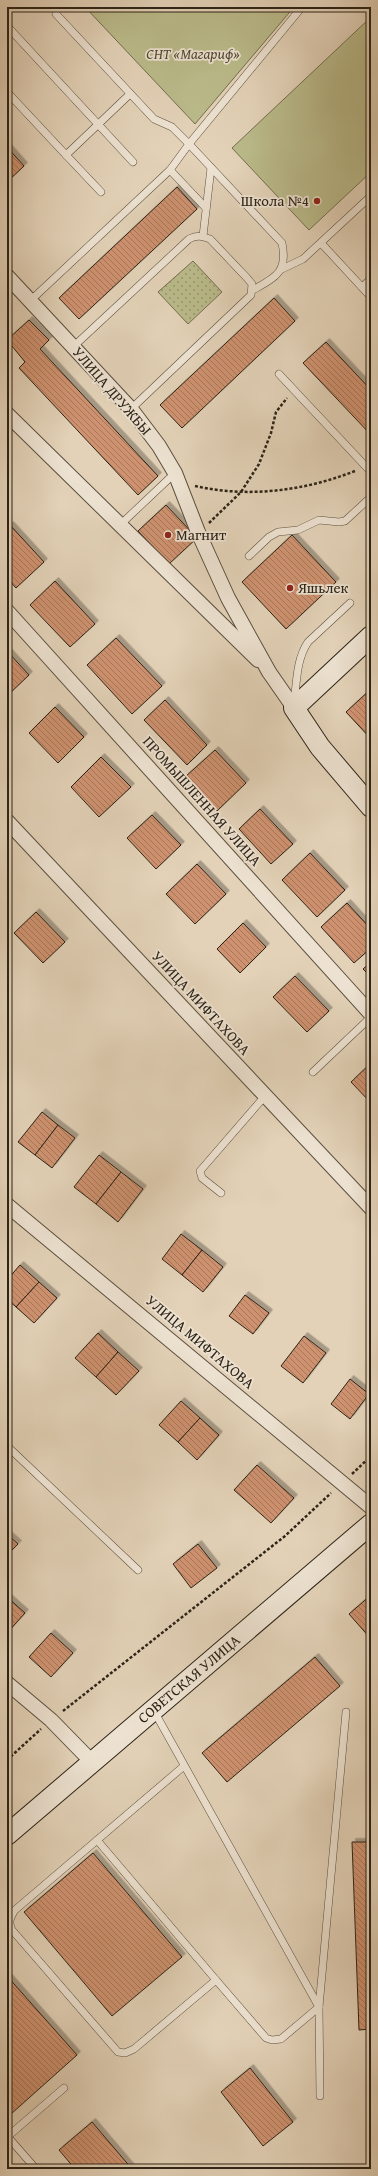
<svg xmlns="http://www.w3.org/2000/svg" width="378" height="2176" viewBox="0 0 378 2176" font-family="'Gentium Book Plus',serif">
	<style>
		.grass { fill: url(#grass-dots); stroke: #736e50 }
		.garden { fill: #baba8a; stroke: #736e50 }
		.building { fill: url(#building-back-hatch); stroke: #2c2317; filter: url(#shadow) }
		.lines { fill: none; stroke-linecap: round; stroke-linejoin: round }
		.lane-casing { stroke: #5a4f3f; stroke-width: 8 }
		.street-casing { stroke: #5a4f3f; stroke-width: 16 }
		.secondary-casing { stroke: #2c2317; stroke-width: 22 }
		.path { stroke: #2c2317; stroke-width: 2.5; stroke-dasharray: 3 2; stroke-linecap: butt }
		.lane { stroke: #ede2d1; stroke-width: 7 }
		.street { stroke: #ede2d1; stroke-width: 14 }
		.secondary { stroke: #ede2d1; stroke-width: 20 }
		.poi-dot { fill: #8f2418; stroke: #ede2d1; stroke-width: 1.5 }
		.labels { text-anchor: middle; stroke-width: 3.5; stroke-linejoin: round; paint-order: stroke }
		.park-label { font-size: 15px; font-style: italic; fill: #504934; stroke: #ede2d1 }
		.poi-label { font-size: 15px; fill: #2c2317; stroke: #ede2d1; text-anchor: start }
		.street-label { font-size: 15px; fill: #2c2317; stroke: #ede2d1 }
	</style>
	<defs>
		<pattern id="grass-dots" width="8" height="8" patternUnits="userSpaceOnUse"><rect width="8" height="8" fill="#baba8a"/><path d="M2 2h.1M6 6h.1" fill="none" stroke="#979770" stroke-width="1.8" stroke-linecap="round"/></pattern>
		<pattern id="building-back-hatch" width="6" height="6" patternUnits="userSpaceOnUse"><rect width="6" height="6" fill="#cf926f"/><path d="M-1 5l2 2M0 0l6 6M5-1l2 2" fill="none" stroke="#a8775a"/></pattern>
		<filter id="shadow"><feDropShadow dx="3.5" dy="-3.5" stdDeviation="0" flood-color="#0004"/></filter>
	</defs>
	<rect width="100%" height="100%" fill="#e3d2b8"/>
	<filter id="stains"><feTurbulence type="fractalNoise" baseFrequency=".005" numOctaves="4"/><feColorMatrix values="0 0 0 0 .2 0 0 0 0 .09 0 0 0 0 .02 0 0 0 .5 -.17"/></filter>
	<radialGradient id="worn" r=".72"><stop offset=".6" stop-color="#630" stop-opacity="0"/><stop offset="1" stop-color="#630" stop-opacity=".3"/></radialGradient>
	<polygon class="grass" points="193,261 222,292 188,324 158,292"/>
	<g class="garden">
		<polygon points="85,7 294,7 195,124"/>
		<polygon points="371,17 371,172 309,230 232,148"/>
	</g>
	<g class="building">
		<polygon points="7,147 24,166 7,182"/>
		<polygon points="177,187 197,209 79,319 59,298"/>
		<polygon points="274,298 295,321 182,428 160,405"/>
		<polygon points="29,320 49,340 40,349 158,476 138,495 19,368 25,362 7,340"/>
		<polygon points="326,342 371,390 371,435 303,363"/>
		<polygon points="166,505 197,538 169,564 138,531"/>
		<polygon points="10,525 44,562 16,588 7,578 7,527"/>
		<polygon points="292,535 336,582 286,629 242,582"/>
		<polygon points="55,581 95,624 70,647 30,605"/>
		<polygon points="116,638 162,686 132,714 87,665"/>
		<polygon points="7,651 29,675 7,696"/>
		<polygon points="371,689 371,739 346,712"/>
		<polygon points="165,700 207,745 187,765 144,720"/>
		<polygon points="55,707 84,737 58,763 29,733"/>
		<polygon points="215,750 246,783 217,811 185,777"/>
		<polygon points="101,757 131,787 99,817 71,787"/>
		<polygon points="260,809 293,844 271,864 239,829"/>
		<polygon points="152,815 181,845 156,869 127,838"/>
		<polygon points="310,853 345,890 317,917 282,880"/>
		<polygon points="197,864 226,894 195,924 166,894"/>
		<polygon points="347,903 371,929 371,948 354,963 321,927"/>
		<polygon points="36,912 65,942 43,963 14,933"/>
		<polygon points="243,923 266,947 240,973 217,949"/>
		<polygon points="371,962 371,977 363,969"/>
		<polygon points="295,976 329,1011 307,1032 273,997"/>
		<polygon points="371,1063 371,1103 351,1082"/>
		<polygon points="42,1112 58,1125 35,1155 18,1142"/>
		<polygon points="58,1125 75,1138 52,1168 35,1155"/>
		<polygon points="99,1155 121,1172 96,1204 74,1187"/>
		<polygon points="121,1172 143,1189 118,1222 96,1204"/>
		<polygon points="181,1234 202,1250 182,1275 162,1259"/>
		<polygon points="202,1250 223,1267 203,1292 182,1275"/>
		<polygon points="20,1265 39,1282 16,1307 7,1299 7,1280"/>
		<polygon points="39,1282 57,1298 34,1323 16,1307"/>
		<polygon points="245,1295 269,1313 253,1334 229,1316"/>
		<polygon points="98,1333 118,1352 96,1377 75,1358"/>
		<polygon points="304,1336 326,1353 303,1383 281,1366"/>
		<polygon points="118,1352 139,1371 116,1395 96,1377"/>
		<polygon points="350,1379 369,1394 350,1419 331,1404"/>
		<polygon points="181,1401 200,1418 178,1442 159,1425"/>
		<polygon points="200,1418 219,1435 197,1460 178,1442"/>
		<polygon points="257,1465 294,1498 271,1523 234,1490"/>
		<polygon points="7,1534 18,1544 7,1555"/>
		<polygon points="198,1544 217,1568 191,1588 173,1564"/>
		<polygon points="371,1595 371,1639 349,1614"/>
		<polygon points="7,1597 25,1613 7,1633"/>
		<polygon points="51,1633 73,1653 51,1677 29,1657"/>
		<polygon points="315,1657 340,1686 227,1782 202,1753"/>
		<polygon points="352,1842 371,1842 371,2029 359,2030"/>
		<polygon points="93,1853 182,1957 112,2016 24,1912"/>
		<polygon points="7,1976 77,2055 11,2114 7,2109"/>
		<polygon points="250,2068 293,2122 263,2146 221,2092"/>
		<polygon points="92,2122 132,2169 75,2169 59,2150"/>
	</g>
	<g class="lines">
		<defs>
			<g id="lane">
				<polyline points="56,14 154,119 172,127 189,144 302,7"/>
				<polyline points="7,26 133,162"/>
				<polyline points="7,92 66,155 130,94"/>
				<polyline points="66,155 101,192"/>
				<polyline points="170,170 206,208"/>
				<polyline points="203,236 211,168"/>
				<polyline points="321,243 371,297"/>
				<polyline points="282,269 303,259 371,196"/>
				<polyline points="362,287 371,279"/>
				<path d="M30,301L170,170L189,144L282,243C288,272 276,277 253,290"/>
				<path d="M73,347L189,239C197,235 202,236 210,239L247,278L252,284L251,295L131,409"/>
				<polyline points="279,374 371,472"/>
				<polyline points="120,525 175,473"/>
				<polyline points="249,556 269,537 278,532 298,530 319,520 339,522 345,521 371,497"/>
				<path d="M294,702C297,682 296,660 308,642L350,603"/>
				<polyline points="313,1072 371,1017"/>
				<polyline points="221,1193 202,1178 200,1171 265,1096"/>
				<polyline points="7,1446 138,1570"/>
				<path d="M154,1711L319,2007L281,2039L272,2040L266,2038L216,1980L134,2049L125,2053L118,2052L12,1930C8,1922 10,1918 15,1910L184,1766"/>
				<polyline points="97,1840 216,1980"/>
				<polyline points="320,2096 319,2007 346,1712"/>
				<polyline points="7,2137 64,2088"/>
				<polyline points="8,2137 36,2169"/>
			</g>
			<g id="street">
				<polyline points="7,276 131,409 159,446 175,473 198,532 228,598 269,672 294,708"/>
				<polyline points="7,414 258,660"/>
				<polyline points="7,611 371,1014"/>
				<polyline points="7,821 371,1208"/>
				<polyline points="7,1205 371,1507"/>
				<polyline points="7,1683 51,1720 92,1762"/>
			</g>
			<g id="secondary">
				<polyline points="371,636 294,708 320,747 371,807"/>
				<polyline points="7,1835 371,1524"/>
			</g>
		</defs>
		<use href="#lane" class="lane-casing"/>
		<use href="#street" class="street-casing"/>
		<use href="#secondary" class="secondary-casing"/>
		<g class="path">
			<path d="M195,486C249,498 304,491 355,471"/>
			<polyline points="209,523 241,492 259,464 271,433 276,412 287,398"/>
			<polyline points="352,1474 371,1456"/>
			<polyline points="63,1711 285,1536 331,1493"/>
			<polyline points="7,1760 41,1729"/>
		</g>
		<use href="#lane" class="lane"/>
		<use href="#street" class="street"/>
		<use href="#secondary" class="secondary"/>
	</g>
	<g class="poi-dot">
		<circle cx="317" cy="201" r="4"/>
		<circle cx="168" cy="535" r="4"/>
		<circle cx="290" cy="588" r="4"/>
	</g>
	<g class="labels">
		<g class="park-label">
			<text x="193" y="59">СНТ «Магариф»</text>
		</g>
		<g class="poi-label">
			<text x="309" y="206" text-anchor="end">Школа №4</text>
			<text x="176" y="540">Магнит</text>
			<text x="298" y="593">Яшьлек</text>
		</g>
		<g class="street-label">
			<text transform="translate(112 391) rotate(49)" y="5">УЛИЦА ДРУЖБЫ</text>
			<text transform="translate(202 801) rotate(48)" y="5">ПРОМЫШЛЕННАЯ УЛИЦА</text>
			<text transform="translate(201 1003) rotate(47)" y="5">УЛИЦА МИФТАХОВА</text>
			<text transform="translate(200 1342) rotate(40)" y="5">УЛИЦА МИФТАХОВА</text>
			<text transform="translate(189 1679) rotate(-40)" y="5">СОВЕТСКАЯ УЛИЦА</text>
		</g>
	</g>
	<rect width="378" height="2176" fill="none" stroke="#e3d2b8" stroke-width="24"/>
	<rect x="8" y="8" width="362" height="2160" fill="none" stroke="#2c2317" stroke-width="2"/>
	<rect x="12" y="12" width="354" height="2152" fill="none" stroke="#2c2317"/>
	<rect width="100%" height="100%" filter="url(#stains)"/>
	<rect width="100%" height="100%" fill="url(#worn)"/>
</svg>
